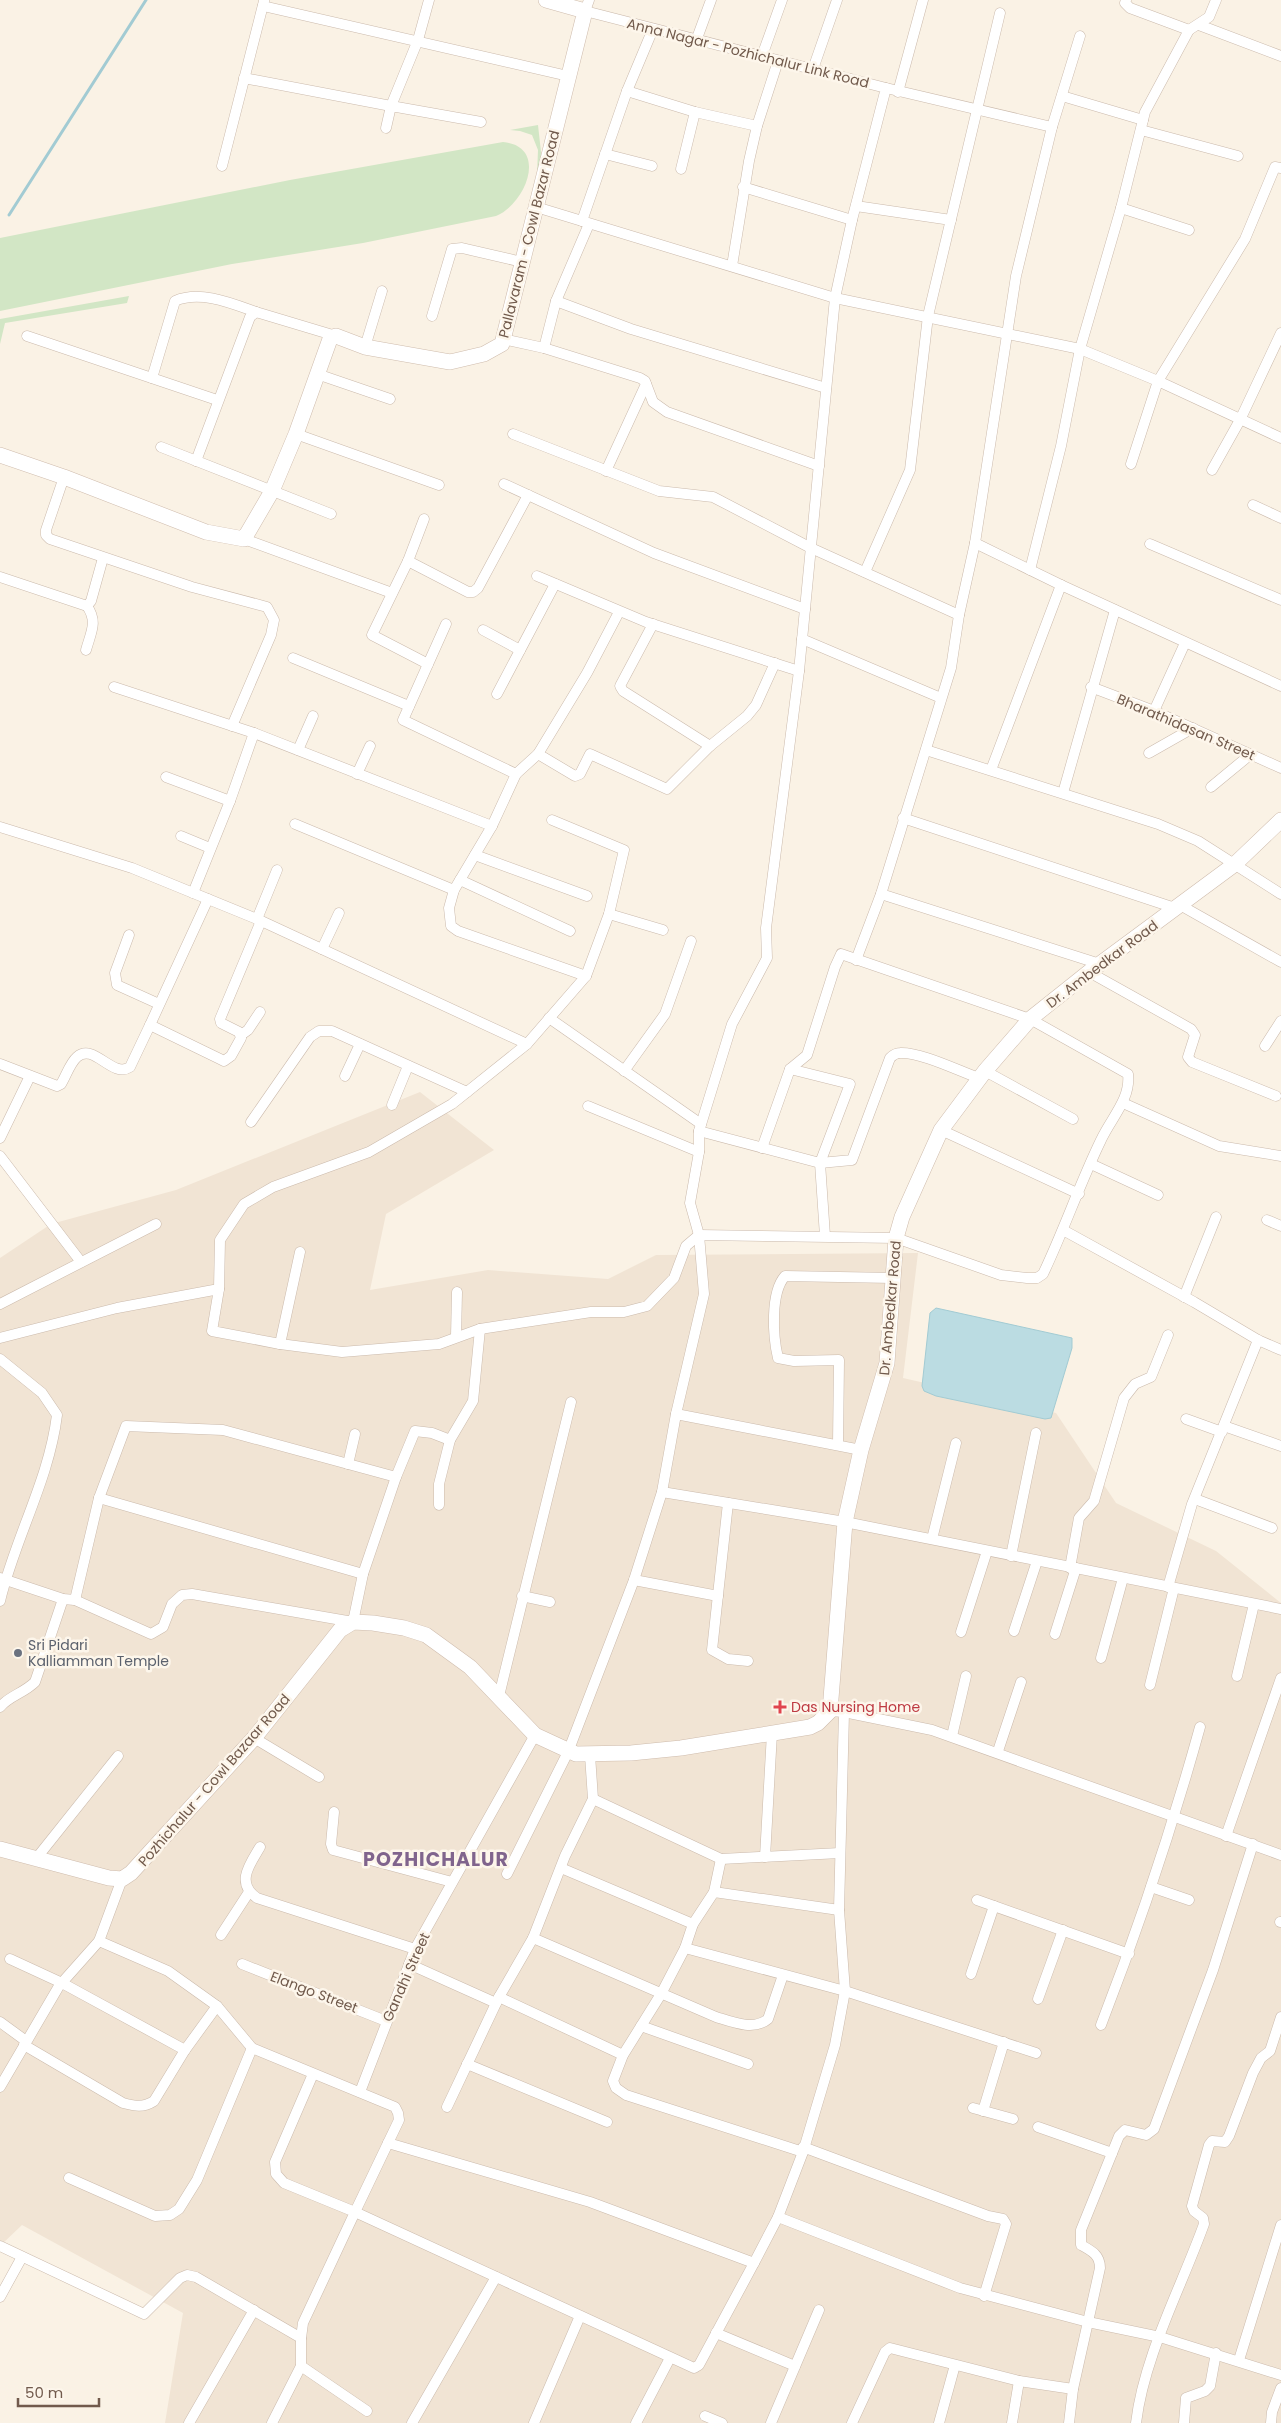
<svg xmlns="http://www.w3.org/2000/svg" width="1281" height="2423" viewBox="0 0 1281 2423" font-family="Poppins,sans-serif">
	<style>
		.residential { fill: #f1e4d4 }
		.green { fill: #d2e6c5 }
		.water { fill: #bbdce2; stroke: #a2cbd3 }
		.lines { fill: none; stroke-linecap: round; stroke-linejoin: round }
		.stream { stroke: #a2cbd3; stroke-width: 3 }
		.street-casing { stroke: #cbbaac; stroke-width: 11 }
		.secondary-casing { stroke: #cfbcad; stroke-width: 16 }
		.street { stroke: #fff; stroke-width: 10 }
		.secondary { stroke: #fff; stroke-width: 15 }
		.worship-dot { fill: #6b7280; stroke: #fdf6eb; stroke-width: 2 }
		.health-dot { fill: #e0444e; stroke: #fdf6eb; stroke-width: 2 }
		.labels { text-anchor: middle; stroke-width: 5; stroke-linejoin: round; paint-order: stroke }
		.street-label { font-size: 14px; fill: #715a4c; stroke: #fdf6eb }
		.worship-label { font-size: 14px; fill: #5b616d; stroke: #fdf6eb; text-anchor: start }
		.health-label { font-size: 14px; fill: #be3a42; stroke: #fdf6eb; text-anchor: start }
		.district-label { font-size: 19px; font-weight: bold; letter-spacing: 1px; fill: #80648d; stroke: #fdf6eb }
	</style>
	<rect width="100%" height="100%" fill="#faf2e5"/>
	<polygon class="residential" points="420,1092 494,1150 386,1214 370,1290 488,1270 608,1279 656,1255 918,1253 903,1378 1056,1413 1116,1503 1216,1551 1281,1603 1281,2423 165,2423 183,2313 22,2225 0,2246 0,1258 51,1224 176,1190"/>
	<g class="green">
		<polygon points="538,125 542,161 537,175 538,150 532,135 520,131 510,130"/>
		<path d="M503,142C549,146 526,204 496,216L363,243L232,264L0,311V238L290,180Z"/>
		<polygon points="129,296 127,303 5,323 0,344 0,319"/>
	</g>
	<polygon class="water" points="936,1308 1072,1338 1072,1348 1051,1418 1045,1419 936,1396 924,1391 922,1386 930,1313"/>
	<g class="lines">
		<polyline class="stream" points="9,215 146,0"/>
		<defs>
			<g id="street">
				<polyline points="1126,0 1125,3 1130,8 1189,30"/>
				<polyline points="263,6 568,76"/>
				<polyline points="1199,25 1281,56"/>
				<polyline points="696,41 711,0"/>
				<polyline points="762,56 782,0"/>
				<polyline points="813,69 837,0"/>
				<polyline points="244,78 391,106 418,40 429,0"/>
				<polyline points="886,88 1052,127"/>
				<polyline points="627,91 695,112 757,126"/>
				<polyline points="898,92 923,0"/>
				<polyline points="1062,96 1143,120"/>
				<polyline points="386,128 391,106 481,122"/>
				<polyline points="1141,130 1238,156"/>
				<polyline points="605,154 652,166"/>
				<polyline points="222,166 264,1"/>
				<polyline points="681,169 695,112"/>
				<polyline points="743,187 852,220"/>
				<polyline points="856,206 951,220"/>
				<polyline points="536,207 835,298 1080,349 1158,381 1281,438"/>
				<polyline points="1121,208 1189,230"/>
				<polyline points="582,221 627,91 653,29"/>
				<polyline points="732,266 749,161 757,126 778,61"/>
				<polyline points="556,301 631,329 826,388"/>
				<polyline points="432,316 452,249 462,248 522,262"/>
				<polyline points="27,336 217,400"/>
				<polyline points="503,339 544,348 640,378 645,381 653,402 667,412 819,466"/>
				<polyline points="365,347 382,291"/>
				<polyline points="544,348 556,301 589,224"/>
				<polyline points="317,374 390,399"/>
				<path d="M152,378L175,301C200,290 231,303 256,312"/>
				<polyline points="296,434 439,485"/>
				<polyline points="513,434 659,491 713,497 811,548 959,615"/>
				<polyline points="161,447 331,514"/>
				<polyline points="196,461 250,317 256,312 336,336"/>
				<polyline points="1131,464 1158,381 1245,239 1275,167 1281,168"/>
				<polyline points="1212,470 1240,420 1281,333"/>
				<polyline points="606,471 646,384"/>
				<polyline points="64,477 46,530 46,535 50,539 192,587 267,607 274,620 271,635 232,726"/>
				<polyline points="504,484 654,553 805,609"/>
				<polyline points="1253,505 1281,518"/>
				<polyline points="424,519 408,561 372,635 428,664"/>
				<polyline points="244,539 392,593"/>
				<polyline points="975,543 1061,585 1281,686"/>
				<polyline points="1150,544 1281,600"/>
				<polyline points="408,561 468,592 473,592 478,588 528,495"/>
				<polyline points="1030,570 1061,446 1080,349 1121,208 1145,112 1189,30 1209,17 1216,0"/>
				<polyline points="865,572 910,470 928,316 1000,13"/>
				<polyline points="537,576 646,622 799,671"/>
				<polyline points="0,577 87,606 91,601 103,558"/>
				<polyline points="446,624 403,720 516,774"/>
				<polyline points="653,624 620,686 623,691 710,746"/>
				<polyline points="483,630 520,650"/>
				<polyline points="802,639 941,698"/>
				<path d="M86,650C91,632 98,622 87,606"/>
				<polyline points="293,658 409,706"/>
				<polyline points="114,687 254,733 492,826"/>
				<polyline points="1091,687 1154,711 1281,768"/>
				<polyline points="497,694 555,584"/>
				<polyline points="1154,711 1185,643"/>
				<polyline points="298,750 313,716"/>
				<polyline points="926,750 1158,824 1198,841 1281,894"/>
				<polyline points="1149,753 1193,728"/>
				<polyline points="538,754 575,776 580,774 590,754 667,789 710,746 747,716 756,705 775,663"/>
				<polyline points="991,770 1061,585"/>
				<polyline points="357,774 370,746"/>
				<polyline points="166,777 230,801"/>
				<polyline points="1211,787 1251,754"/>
				<polyline points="1063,793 1115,610"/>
				<polyline points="903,818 1175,908"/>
				<path d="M552,820L624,850L609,914L586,976L527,1044L452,1104L369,1152L273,1187L244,1204L220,1240L219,1289L212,1331L280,1344L342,1352L439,1344L480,1329L591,1312H624L647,1306L674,1278L686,1246L699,1235L896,1238L1001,1275L1027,1278H1037L1043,1274C1064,1230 1080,1183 1101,1140C1111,1118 1131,1099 1128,1074L1030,1019L841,954L835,967L807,1055L790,1069L762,1148"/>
				<polyline points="295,824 454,890"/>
				<polyline points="0,827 132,868 257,919 527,1044"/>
				<polyline points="181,836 210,848"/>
				<polyline points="475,855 587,896"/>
				<polyline points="460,880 570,931"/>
				<polyline points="193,893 230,801 254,733"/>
				<polyline points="881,894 1100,964"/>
				<polyline points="208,899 150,1025 220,1059 224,1061 231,1056 241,1038 239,1032 221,1023 220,1019 261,921"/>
				<polyline points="1180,905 1281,962"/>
				<polyline points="609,914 663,930"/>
				<polyline points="257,919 277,870"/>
				<polyline points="129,935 115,973 117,985 159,1004"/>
				<polyline points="322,949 339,913"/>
				<polyline points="856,960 881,894 951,668 959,615 975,543 1016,276 1052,127 1080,36"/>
				<polyline points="1089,972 1191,1029 1195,1035 1188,1057 1192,1062 1276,1096"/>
				<polyline points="586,976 458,931 451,926 449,908 454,890 492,826 516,774 538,754 587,673 619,612"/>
				<polyline points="549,1018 701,1124"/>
				<polyline points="241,1035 248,1030 260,1012"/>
				<polyline points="1265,1046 1281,1021"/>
				<path d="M0,1064L57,1086L61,1084C66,1076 70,1063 77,1057C94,1042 112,1079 130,1067L150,1025"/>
				<polyline points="790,1069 850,1084 820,1163 825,1236"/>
				<polyline points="624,1071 665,1014 691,941"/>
				<polyline points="985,1071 1073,1119"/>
				<polyline points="345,1076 360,1044"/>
				<polyline points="1123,1103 1219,1146 1281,1156"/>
				<polyline points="392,1105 408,1066"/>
				<polyline points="588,1106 699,1152"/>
				<polyline points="251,1122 310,1037 319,1031 332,1031 467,1092"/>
				<polyline points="941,1130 1079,1194"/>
				<path d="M699,1131L820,1163L852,1160L890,1058C893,1055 896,1053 900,1053C921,1052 959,1071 979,1078"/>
				<polyline points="0,1138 30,1076"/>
				<polyline points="0,1156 81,1262"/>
				<polyline points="1091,1164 1158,1195"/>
				<polyline points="1267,1220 1281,1226"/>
				<polyline points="1063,1230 1194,1302 1258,1340 1281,1350"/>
				<polyline points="1184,1297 1216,1217"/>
				<polyline points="0,1304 156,1224"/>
				<polyline points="456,1337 457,1292"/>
				<polyline points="0,1338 117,1308 219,1289"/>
				<polyline points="280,1344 300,1252"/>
				<path d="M0,1359L42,1393L57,1415C49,1480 15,1538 0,1601"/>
				<polyline points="676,1414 861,1450"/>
				<polyline points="1186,1419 1222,1432"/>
				<polyline points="1224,1426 1281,1446"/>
				<path d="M838,1445L839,1360L794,1361L778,1358C773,1337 770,1293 785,1276L893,1278"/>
				<polyline points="348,1464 355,1434"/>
				<polyline points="662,1492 845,1522 1281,1609"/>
				<polyline points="1195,1499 1272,1528"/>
				<polyline points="728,1503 712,1650 728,1659 748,1661"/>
				<polyline points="439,1505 439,1484 450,1440 473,1401 480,1329"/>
				<polyline points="932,1539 956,1443"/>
				<polyline points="1011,1556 1036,1433"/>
				<polyline points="1070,1568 1079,1518 1094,1501 1124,1398 1135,1384 1151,1377 1168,1335"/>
				<polyline points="363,1574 396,1477 415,1431 432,1433 450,1440"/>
				<polyline points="0,1578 63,1599 75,1600 151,1634 163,1627 172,1604 182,1595 192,1594 353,1622 363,1574 99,1498"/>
				<polyline points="634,1580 718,1596"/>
				<polyline points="1168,1587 1192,1504 1258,1340"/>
				<polyline points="522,1596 550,1602"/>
				<polyline points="75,1600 99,1498 126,1426 223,1430 396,1477"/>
				<polyline points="1014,1631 1037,1561"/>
				<polyline points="961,1632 987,1551"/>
				<polyline points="1055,1634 1076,1568"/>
				<polyline points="1101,1658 1123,1578"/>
				<polyline points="1237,1676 1254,1604"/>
				<polyline points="1150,1685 1174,1588"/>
				<polyline points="499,1696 571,1402"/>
				<path d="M0,1707C9,1696 24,1693 35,1682L63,1599"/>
				<polyline points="844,1712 932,1730 1281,1855"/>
				<polyline points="952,1736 966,1676"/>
				<polyline points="254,1738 319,1777"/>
				<polyline points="998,1751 1021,1682"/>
				<polyline points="593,1799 721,1859 840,1853"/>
				<polyline points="334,1812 331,1844 333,1850 452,1882"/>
				<polyline points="1226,1836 1281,1678"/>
				<path d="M260,1847C250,1864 235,1883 257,1898L415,1949"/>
				<polyline points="765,1857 772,1733"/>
				<polyline points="721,1859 714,1892 693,1924 685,1948 661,1994 623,2055 613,2081 616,2088 626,2095 803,2152"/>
				<polyline points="35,1860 118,1756"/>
				<polyline points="561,1868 693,1924"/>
				<polyline points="507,1874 568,1752 634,1580 662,1492 676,1414 704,1294 699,1235 690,1203 699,1152 699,1131 732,1024 767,958 766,928 799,671 835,298 852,220 886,88 585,11 589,0"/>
				<polyline points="1151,1887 1189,1900"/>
				<polyline points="714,1892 839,1910"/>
				<polyline points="977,1900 1129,1954"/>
				<polyline points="1280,1922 1281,1922"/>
				<polyline points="221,1935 249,1892"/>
				<path d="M533,1938L716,2017C732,2022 754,2031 768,2019L783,1975"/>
				<polyline points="99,1941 168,1971 217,2006 252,2048 395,2107 398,2113 399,2120 355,2212 694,2368 699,2365 754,2263"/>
				<polyline points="685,1948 845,1991 1036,2053"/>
				<polyline points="10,1959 62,1983 185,2050"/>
				<polyline points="242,1964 386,2021"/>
				<polyline points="409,1964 496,2003"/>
				<polyline points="971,1974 994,1906"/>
				<polyline points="499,1997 623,2055"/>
				<polyline points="1038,1999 1063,1930"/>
				<polyline points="0,2022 26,2041"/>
				<path d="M1101,2025C1139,1927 1172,1828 1200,1727"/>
				<polyline points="641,2026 748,2064"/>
				<path d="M24,2045L123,2103C135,2106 143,2108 154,2101L185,2050L217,2006"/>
				<polyline points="467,2064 607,2122"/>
				<polyline points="0,2087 59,1986 99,1941 122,1879"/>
				<polyline points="360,2092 415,1949 535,1735"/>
				<polyline points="447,2107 499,1997 533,1938 565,1856 593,1799 590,1755"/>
				<polyline points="973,2108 1013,2119"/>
				<polyline points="983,2111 1004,2042"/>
				<polyline points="1038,2127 1112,2153"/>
				<polyline points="388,2143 590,2202 754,2263 778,2217 803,2152 835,2045 845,1991 839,1910 844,1712 830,1711"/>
				<polyline points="803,2147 988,2216 1003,2219 1006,2224 984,2296"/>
				<polyline points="69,2178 155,2216 170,2215 179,2209 197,2180 252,2048"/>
				<polyline points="778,2217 960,2288 1088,2322 1160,2337 1281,2375"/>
				<polyline points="0,2246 144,2314 180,2278 187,2275 196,2277 301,2338"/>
				<polyline points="0,2297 22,2257"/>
				<polyline points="716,2333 795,2366"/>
				<polyline points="1239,2360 1281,2225"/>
				<polyline points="301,2366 367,2411"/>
				<polyline points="705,2416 722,2423"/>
				<polyline points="189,2423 254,2310"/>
				<polyline points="272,2423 301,2366 301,2338 303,2323 355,2212 284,2183 276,2174 275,2162 313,2074"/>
				<polyline points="412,2423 496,2277"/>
				<polyline points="534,2423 580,2316"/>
				<polyline points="636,2423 670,2358"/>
				<polyline points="771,2423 819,2310"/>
				<polyline points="852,2423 885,2352 890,2348 1019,2381 1073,2389"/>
				<polyline points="939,2423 955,2365"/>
				<polyline points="1012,2423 1019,2381"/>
				<path d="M1069,2423L1073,2389L1100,2268C1100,2255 1092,2251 1081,2245V2230L1119,2136L1125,2130L1146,2135L1154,2129L1213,1970L1253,1844"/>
				<path d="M1136,2423C1144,2356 1181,2288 1204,2224L1203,2218L1194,2211L1192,2206L1209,2145L1212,2141L1225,2142L1229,2136L1253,2073L1261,2058L1270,2051L1281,2017"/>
				<polyline points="1184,2423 1186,2398 1205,2391 1210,2386 1216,2353"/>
				<polyline points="1271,2423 1272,2412 1281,2388"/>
			</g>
			<g id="secondary">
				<polyline points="0,455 64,477 206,532 244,539 272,491 296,434 330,339 336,336 365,347 450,362 484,354 502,344 585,11 546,0"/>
				<polyline points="0,1849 109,1878 122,1879 131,1873 254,1738 340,1630 353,1622 373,1623 404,1628 426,1635 470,1667 535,1735 576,1754 631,1753 681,1748 810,1727 818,1723 830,1711 845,1522 861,1450 887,1363 896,1238 902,1217 941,1130 985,1071 1030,1019 1089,972 1235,864 1281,820"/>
			</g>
		</defs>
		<use href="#street" class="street-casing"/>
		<use href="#secondary" class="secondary-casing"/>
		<use href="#street" class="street"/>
		<use href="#secondary" class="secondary"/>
	</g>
	<circle class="worship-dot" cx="18" cy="1653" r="5"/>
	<path class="health-dot" d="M777.5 1699.5h5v5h5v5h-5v5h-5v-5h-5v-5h5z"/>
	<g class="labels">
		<g class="street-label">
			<text transform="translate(748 53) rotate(14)" y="5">Anna Nagar - Pozhichalur Link Road</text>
			<text transform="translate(529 234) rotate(-76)" y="5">Pallavaram - Cowl Bazar Road</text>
			<text transform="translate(1186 727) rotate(23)" y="5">Bharathidasan Street</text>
			<text transform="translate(1102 964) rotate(-37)" y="5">Dr. Ambedkar Road</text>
			<text transform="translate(890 1308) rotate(-85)" y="5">Dr. Ambedkar Road</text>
			<text transform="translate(214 1780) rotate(-49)" y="5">Pozhichalur - Cowl Bazaar Road</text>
			<text transform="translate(406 1977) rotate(-66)" y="5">Gandhi Street</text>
			<text transform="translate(314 1992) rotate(21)" y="5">Elango Street</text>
		</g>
		<g class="worship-label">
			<text x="28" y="1650">Sri Pidari<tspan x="28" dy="16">Kalliamman Temple</tspan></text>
		</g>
		<g class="health-label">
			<text x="791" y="1712">Das Nursing Home</text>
		</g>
		<g class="district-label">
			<text x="436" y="1866">POZHICHALUR</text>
		</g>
	</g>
	<path d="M18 2398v8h81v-8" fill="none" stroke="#715a4c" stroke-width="2.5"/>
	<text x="25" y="2398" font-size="15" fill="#715a4c" stroke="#fdf6eb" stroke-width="4" paint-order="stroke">50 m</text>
</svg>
